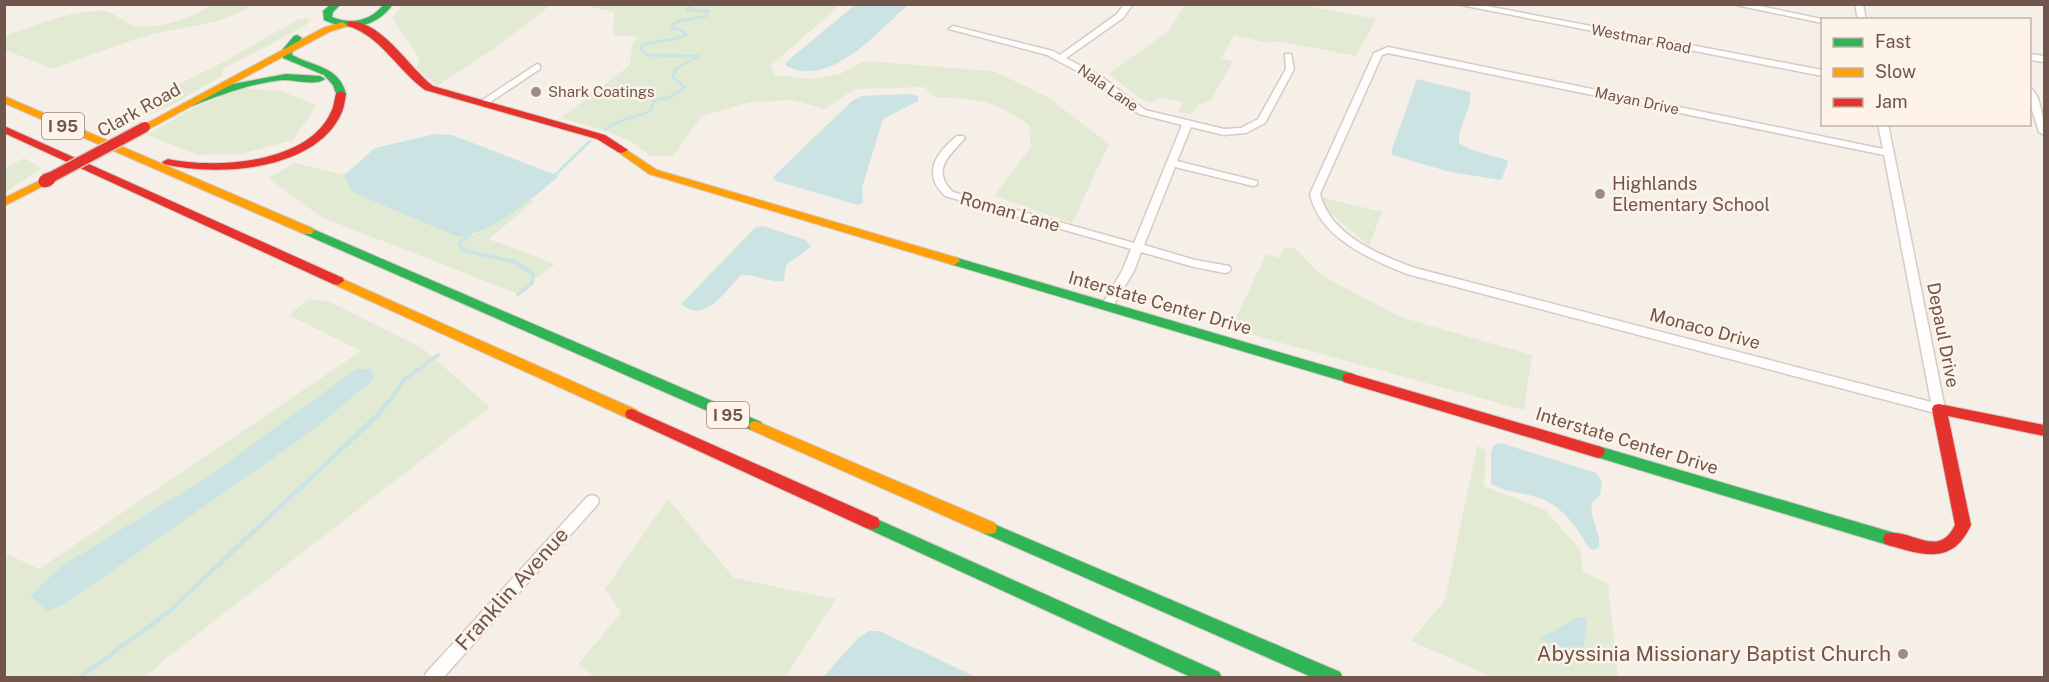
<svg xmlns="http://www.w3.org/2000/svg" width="2049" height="682" viewBox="0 0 2049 682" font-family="'Public Sans',sans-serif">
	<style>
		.green { fill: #e3ead4; fill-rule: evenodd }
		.water { fill: #cbe4e3 }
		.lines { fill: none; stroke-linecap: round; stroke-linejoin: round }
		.stream-far2 { stroke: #cbe4e3; stroke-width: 3 }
		.stream-far1 { stroke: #cbe4e3; stroke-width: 4 }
		.stream { stroke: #cbe4e3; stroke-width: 4.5 }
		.street-casing { stroke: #d3ccc6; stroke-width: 3 }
		.fast-casing { stroke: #d4cac4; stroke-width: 2 }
		.slow-casing { stroke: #d4cac4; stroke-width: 2 }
		.jam-casing { stroke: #d4cac4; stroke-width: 2 }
		.street { fill: #fefdfc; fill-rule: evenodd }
		.fast { fill: #30b455; fill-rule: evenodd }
		.slow { fill: #ff9f0a; fill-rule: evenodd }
		.jam { fill: #e5322d; fill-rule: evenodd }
		.jam-bridge-far1-casing { stroke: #d4cac4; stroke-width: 13; stroke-linecap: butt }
		.jam-bridge-casing { stroke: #d4cac4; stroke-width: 16; stroke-linecap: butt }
		.jam-bridge-far1 { stroke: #e5322d; stroke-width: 10 }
		.jam-bridge { stroke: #e5322d; stroke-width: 13 }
		.poi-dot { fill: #9e8b82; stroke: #fdf3e8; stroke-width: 2 }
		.labels { text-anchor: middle; stroke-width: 5; stroke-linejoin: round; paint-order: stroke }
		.far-street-label { font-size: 15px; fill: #6f554b; stroke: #fdf3e8 }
		.far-poi-label { font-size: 15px; fill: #6f554b; stroke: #fdf3e8; text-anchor: start }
		.shield { fill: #fdf3e8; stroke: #9a847a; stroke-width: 1.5 }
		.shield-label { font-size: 16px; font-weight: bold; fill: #6f554b }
		.street-label { font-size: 18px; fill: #6f554b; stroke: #fdf3e8 }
		.poi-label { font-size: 18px; fill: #6f554b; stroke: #fdf3e8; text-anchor: start }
		.near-street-label { font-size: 21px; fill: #6f554b; stroke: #fdf3e8 }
		.near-poi-label { font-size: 21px; fill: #6f554b; stroke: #fdf3e8; text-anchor: end }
	</style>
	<rect width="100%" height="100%" fill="#f5efe8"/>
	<g class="green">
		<polygon points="1186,4 1304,5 1376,19 1356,56 1278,41 1267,43 1234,35 1221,58 1233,61 1211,100 1198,105 1192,114 1178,112 1183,102 1159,97 1151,103 1142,100 1109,74 1169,30"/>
		<path d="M211,5H252C217,28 185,25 146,36C115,45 84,58 53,69L5,50V37L10,34C40,24 72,10 104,11C114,11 122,22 132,25C155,31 193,18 211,5Z"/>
		<polygon points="403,5 551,5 495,48 437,86 416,67 420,59 392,18"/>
		<path d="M840,5L770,66L775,75L810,79L838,75L864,61L993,71L1046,96L1109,144L1072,223L994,196L1031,147L1029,125C994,100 978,98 936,98L924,87L855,89L825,109L793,100L750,102L702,116L673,156H651L632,142L609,132L561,118L630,65L632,44L638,37L613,35L614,12L582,5Z"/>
		<polygon points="299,19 311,19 305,26 223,69 222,76 170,106 148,115 136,106 225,61"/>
		<polygon points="243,88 280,91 317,105 293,140 241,154 199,155 147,135 193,108"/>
		<polygon points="24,158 41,168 5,193 5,168"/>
		<polygon points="295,163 344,175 353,192 474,235 530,200 534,201 489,239 555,264 516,293 321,217 268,178"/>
		<polygon points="1321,197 1382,212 1369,246 1324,208"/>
		<polygon points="1284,248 1295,248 1321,275 1400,317 1532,355 1524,410 1231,329 1266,254 1279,258"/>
		<path d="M308,300L328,301L422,348L490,407L173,653L145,677L5,678V553L39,569L361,351L289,315ZM209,476L30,596L61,566Z"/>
		<polygon points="1477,446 1486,450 1484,486 1545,510 1580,549 1583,572 1608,584 1618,677 1493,677 1411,641 1445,600"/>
		<polygon points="668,499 734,578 836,599 785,677 594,677 578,664 621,613 605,589"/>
	</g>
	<g class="water">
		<path d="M855,5H908C878,31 831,89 786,66V62Z"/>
		<path d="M1417,79L1470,92C1473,108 1458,125 1459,143L1469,149L1507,160L1508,163L1501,180L1450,172L1392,155V149Z"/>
		<polygon points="911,94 918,96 918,101 883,119 862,188 863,203 858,205 776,181 773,177 852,101 861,96"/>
		<path d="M435,134L452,135L559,176C533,198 493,233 458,237L352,192L344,175L375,148Z"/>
		<path d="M763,226L806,240L811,247L786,265L784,281C769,283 756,274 741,275C725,291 705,325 681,304L755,228Z"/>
		<polygon points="356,369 371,369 375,378 313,430 65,604 47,611 30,596 61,566 209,476"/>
		<path d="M1501,443L1596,473L1602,481L1600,495L1592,503C1589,519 1601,531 1599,547L1594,550L1589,548C1576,527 1562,504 1536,497C1519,492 1508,493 1491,484V452L1494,445Z"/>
		<polygon points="1579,617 1587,618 1583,654 1539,639"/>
		<polygon points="869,631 879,631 976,677 823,677 858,638"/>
	</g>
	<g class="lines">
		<g class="stream-far2">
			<path d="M605,130C618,118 636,119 651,110L653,101L671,97L684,87L673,77L675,69L699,56L647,55L641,50L643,44L675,39L686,35L685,32L671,27L676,22L706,16L708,11L687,10L694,4"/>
			<polyline points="553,177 590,141"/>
		</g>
		<g class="stream-far1">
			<polyline points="470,234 460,243 462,250 515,262 533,273 532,283 518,294"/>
			<polyline points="387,404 404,380 438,355"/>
		</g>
		<polyline class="stream" points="79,678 167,613 380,413 388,402"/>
		<defs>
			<g id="street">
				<path d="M1124,4H1133L1123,18L1066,58L1102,77L1145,110L1224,129L1241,128L1258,119L1286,69L1285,54H1291L1294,69L1265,123L1246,133L1224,135L1191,127L1177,161L1257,181V185L1253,186L1175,167L1144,245L1195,260L1229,266L1231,269L1229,272L1225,273L1194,267L1141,252L1134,271L1111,309L1107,310L1101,306L1122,271L1131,249L945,196C922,174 935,154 957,136H963L965,138C950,155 930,170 953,192L1134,243L1182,125L1139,114L1096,81L1047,55L949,29L953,26L1053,51L1060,55L1117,14Z"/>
				<polygon points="1456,4 1476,4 1822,70 1822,76"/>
				<polygon points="1731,4 1751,4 1826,20 1822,20 1822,23"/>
				<polygon points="1855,4 1863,4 1866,20 1858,20"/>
				<path d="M1388,47L1883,149L1878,124H1888L1945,409L1944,412L1939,414L1407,274C1369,259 1319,237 1310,194L1374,53ZM1388,53L1884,155L1931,402L1415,268C1379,255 1330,235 1320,194L1382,55Z"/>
				<polygon points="2030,54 2044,56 2044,62 2030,60"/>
				<polygon points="537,64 540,65 540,69 486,105 480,105 478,103"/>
				<path d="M2030,88C2041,94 2044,123 2044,135L2039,132L2030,103Z"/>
				<polygon points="592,495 597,497 599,501 597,505 443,678 424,678 426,673 587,497"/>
			</g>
			<g id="fast">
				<path d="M331,4H341L333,12L332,17C351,25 371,21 384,4H393C376,28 349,32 324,20L323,11Z"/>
				<path d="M297,35L302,38L293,49L292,55C314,67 339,66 346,94L345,96H337L333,85L324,75L283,58V49L294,36Z"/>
				<path d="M286,74L320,76L325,79C316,86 295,80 283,80C251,83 221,95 192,106H184L183,104L233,84Z"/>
				<polygon points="308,227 761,422 763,426 761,430 751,430 304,234 302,231 304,228"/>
				<polygon points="954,257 1354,374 1356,378 1354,382 1349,383 950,264 948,261"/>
				<polygon points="1598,446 1891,532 1897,534 1899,539 1897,544 1891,546 1593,456 1591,452 1593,448"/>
				<polygon points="872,517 1219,672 1222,678 1193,678 866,528 864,523 866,518"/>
				<polygon points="989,522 1340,672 1343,678 1314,678 983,533 981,528 983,523"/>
			</g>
			<g id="slow">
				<polygon points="342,22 347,25 345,27 329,32 149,129 141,129 140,127 323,28"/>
				<polygon points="4,96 312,228 314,231 312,234 304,234 4,103"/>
				<polygon points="622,147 657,170 958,258 960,261 954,265 950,264 649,174 618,152 616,150"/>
				<polygon points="45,178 51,181 49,183 4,206 4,198"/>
				<polygon points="338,277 637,410 639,414 637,418 627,418 333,284 332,281"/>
				<polygon points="756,421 995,523 997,528 995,533 989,534 983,533 751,430 749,426 751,422"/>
			</g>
			<g id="jam">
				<path d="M348,22C380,18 409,68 433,86L605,135L628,150L622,153L618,152L597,139L425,90C397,70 382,37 348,26Z"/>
				<path d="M341,91L346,94C345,100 344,107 342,112C317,171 217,177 164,164L162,162L168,159C215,169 308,164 331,112C334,107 334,100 336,94Z"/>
				<polygon points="4,126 343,278 344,281 338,285 333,284 4,133"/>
				<polygon points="1349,373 1598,446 1603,448 1605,452 1603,456 1598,458 1344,382 1342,378 1344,374"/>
				<path d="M1939,404L2044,425V436L1948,416L1971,525C1953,564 1926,556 1891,546L1885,544L1883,539L1885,534C1909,526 1938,561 1955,525L1932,409L1934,405Z"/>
				<polygon points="632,409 878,518 880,523 878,528 872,529 866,528 627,418 625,414 627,410"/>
			</g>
		</defs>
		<use href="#street" class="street-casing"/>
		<use href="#fast" class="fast-casing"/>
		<use href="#slow" class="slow-casing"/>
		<use href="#jam" class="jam-casing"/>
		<use href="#street" class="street"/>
		<use href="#fast" class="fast"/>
		<use href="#slow" class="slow"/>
		<use href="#jam" class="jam"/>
		<defs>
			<polyline id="jam-bridge-far1" points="46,180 145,127"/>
			<polyline id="jam-bridge" points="45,181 49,179"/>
		</defs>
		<use href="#jam-bridge-far1" class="jam-bridge-far1-casing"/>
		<use href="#jam-bridge" class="jam-bridge-casing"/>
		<use href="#jam-bridge-far1" class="jam-bridge-far1"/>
		<use href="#jam-bridge" class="jam-bridge"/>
	</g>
	<g class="poi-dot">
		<circle cx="536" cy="92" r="6"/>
		<circle cx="1600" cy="194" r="6"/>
		<circle cx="1903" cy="654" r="6"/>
	</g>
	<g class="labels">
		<g class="far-street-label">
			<text transform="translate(1641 39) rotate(11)" y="5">Westmar Road</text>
			<text transform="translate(1108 88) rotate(35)" y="5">Nala Lane</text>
			<text transform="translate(1637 101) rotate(12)" y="5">Mayan Drive</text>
		</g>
		<g class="far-poi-label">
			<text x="548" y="97">Shark Coatings</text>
		</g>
		<g class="shield">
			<rect x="42" y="113" width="42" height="26" rx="4.5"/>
			<rect x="707" y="402" width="42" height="26" rx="4.5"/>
		</g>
		<g class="shield-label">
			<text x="63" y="132">I 95</text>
			<text x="728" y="421">I 95</text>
		</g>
		<g class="street-label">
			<text transform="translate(139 110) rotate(-29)" y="6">Clark Road</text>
			<text transform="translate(1010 212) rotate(16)" y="6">Roman Lane</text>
			<text transform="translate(1160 303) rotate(16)" y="6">Interstate Center Drive</text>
			<text transform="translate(1705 329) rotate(15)" y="6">Monaco Drive</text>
			<text transform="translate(1943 335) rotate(79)" y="6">Depaul Drive</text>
			<text transform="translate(1627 441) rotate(17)" y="6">Interstate Center Drive</text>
		</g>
		<g class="poi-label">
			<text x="1612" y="190">Highlands<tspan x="1612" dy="21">Elementary School</tspan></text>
		</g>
		<g class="near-street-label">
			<text transform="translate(512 589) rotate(-48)" y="7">Franklin Avenue</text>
		</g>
		<g class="near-poi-label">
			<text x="1891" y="661">Abyssinia Missionary Baptist Church</text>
		</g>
	</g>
	<rect width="2049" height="682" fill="none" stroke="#6f554b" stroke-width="12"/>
	<rect x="1821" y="18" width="210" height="108" fill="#fdf3e8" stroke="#c4b4a9" stroke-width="1.5"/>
	<rect x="1833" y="38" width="30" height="9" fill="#30b455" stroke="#c4b4a9" stroke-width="1.5"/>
	<text x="1875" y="48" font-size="18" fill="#6f554b">Fast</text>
	<rect x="1833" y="68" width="30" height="9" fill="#ff9f0a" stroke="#c4b4a9" stroke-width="1.5"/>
	<text x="1875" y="78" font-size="18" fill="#6f554b">Slow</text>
	<rect x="1833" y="98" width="30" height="9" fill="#e5322d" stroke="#c4b4a9" stroke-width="1.5"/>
	<text x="1875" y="108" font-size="18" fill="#6f554b">Jam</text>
</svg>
